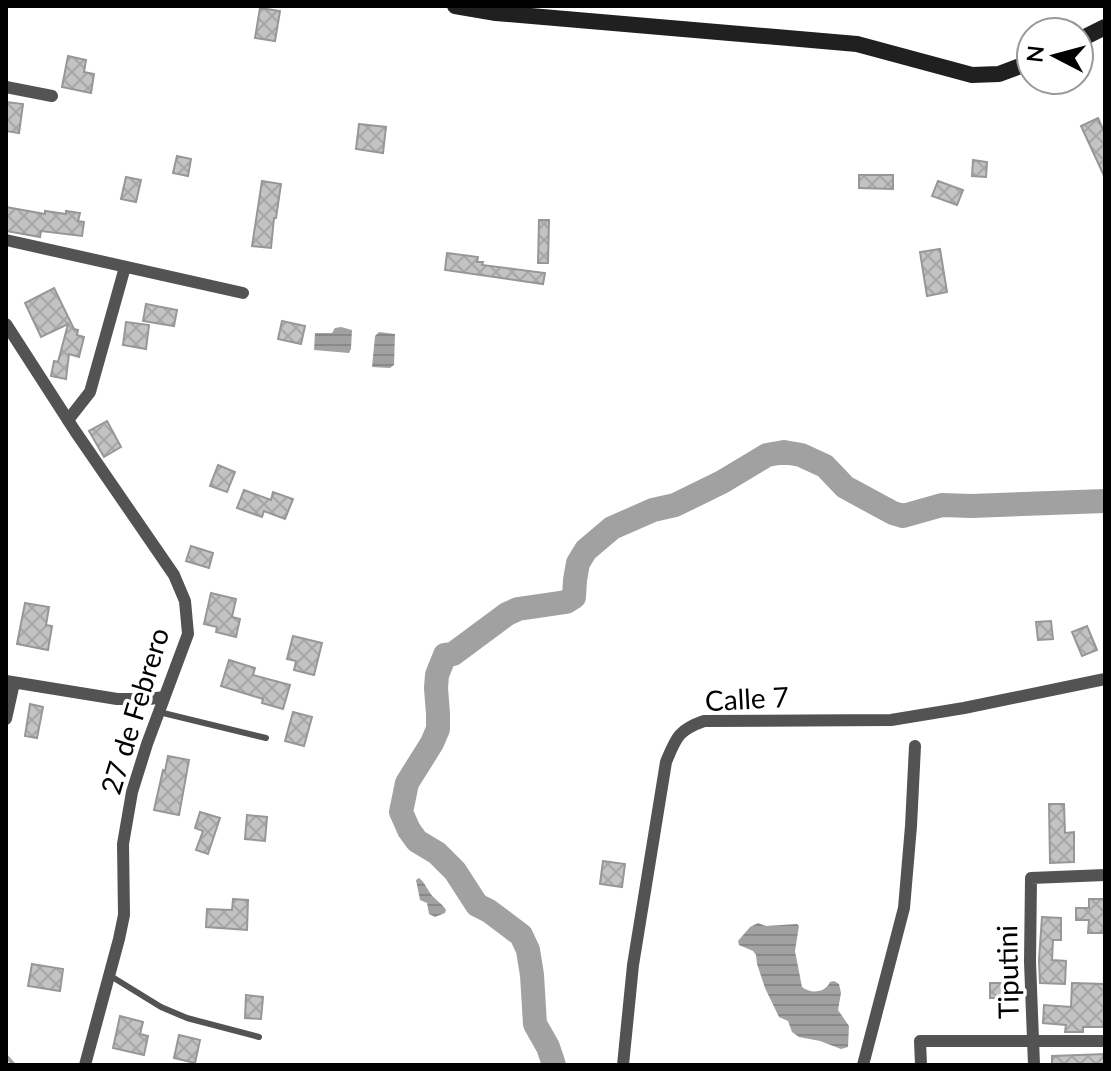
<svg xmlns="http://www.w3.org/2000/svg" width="1111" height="1071" viewBox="0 0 1111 1071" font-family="Lato,sans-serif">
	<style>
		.water { fill: url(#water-rules) }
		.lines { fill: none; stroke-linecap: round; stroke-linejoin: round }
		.stream { stroke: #a1a1a1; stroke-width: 4 }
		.river { stroke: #a1a1a1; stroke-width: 24 }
		.building { fill: url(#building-cross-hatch); stroke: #979797; stroke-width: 2 }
		.lane { stroke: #535353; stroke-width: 6 }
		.street { stroke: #535353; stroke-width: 12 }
		.secondary { stroke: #202020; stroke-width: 16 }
		.labels { text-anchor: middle; stroke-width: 7; stroke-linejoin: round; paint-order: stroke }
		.street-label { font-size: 28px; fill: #000; stroke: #fff }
	</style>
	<defs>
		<pattern id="water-rules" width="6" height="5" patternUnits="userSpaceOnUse" patternTransform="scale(2)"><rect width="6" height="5" fill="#a1a1a1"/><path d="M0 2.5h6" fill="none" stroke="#898989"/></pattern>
		<pattern id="building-cross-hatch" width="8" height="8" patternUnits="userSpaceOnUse" patternTransform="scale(2)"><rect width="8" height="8" fill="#c3c3c3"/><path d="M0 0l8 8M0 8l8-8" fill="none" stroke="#a6a6a6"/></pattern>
	</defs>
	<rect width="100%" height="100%" fill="#fff"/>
	<g class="water">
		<polygon points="341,327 352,330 351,349 349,353 314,350 315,333 332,333 335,328"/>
		<polygon points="379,332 395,334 394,365 390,368 372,367 375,336"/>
		<path d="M419,878C425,883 426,887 430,893C434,899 442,903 446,910L445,913L435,917L429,914L427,903L420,900L416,880Z"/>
		<path d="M758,923L766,926L797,924L799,926L795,951L802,987C811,994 825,993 830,982L834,981L839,984L841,993L838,1010L849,1026L848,1047L841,1049L820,1041L799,1037L792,1032L788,1021L779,1017L765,988L757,964L756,955L753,951L739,945L738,941L750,927Z"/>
	</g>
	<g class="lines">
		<polyline class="stream" points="6,1056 14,1065"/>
		<polyline class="river" points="554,1065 548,1047 535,1024 532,975 528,950 521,935 489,911 477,905 455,871 437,853 417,841 409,830 401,812 407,783 432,743 438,729 438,714 436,688 437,675 445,655 453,654 507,614 518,609 566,602 574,597 575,580 578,563 586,550 612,528 653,510 675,505 722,482 767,455 784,452 801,455 825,466 845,487 893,513 903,516 942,505 971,506 1105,501"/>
	</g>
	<g class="building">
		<polygon points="260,8 280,11 275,41 255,38"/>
		<polygon points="68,56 86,60 84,72 94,74 91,93 62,87"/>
		<polygon points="6,102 23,104 19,133 6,131"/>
		<polygon points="1098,118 1105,134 1105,178 1081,126"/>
		<polygon points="359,124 386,127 383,153 356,149"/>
		<polygon points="177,156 191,159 188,176 173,173"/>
		<polygon points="973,160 987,162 986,177 972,176"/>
		<polygon points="859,175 893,175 893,189 859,188"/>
		<polygon points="126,177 141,180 136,202 121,199"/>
		<polygon points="262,181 281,184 276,218 274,218 271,248 252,246"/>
		<polygon points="938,181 963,190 957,205 932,196"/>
		<polygon points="6,207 45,214 45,211 66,214 66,211 80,213 78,221 84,222 82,236 41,231 40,237 6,231"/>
		<polygon points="539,220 549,220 548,263 538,263"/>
		<polygon points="940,249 947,292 927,296 920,252"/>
		<polygon points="447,253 478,257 477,262 483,262 482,265 545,273 543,284 445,270"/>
		<polygon points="54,288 74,329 78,330 77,335 84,337 79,357 69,354 66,379 51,376 54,361 58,362 68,324 41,337 25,303"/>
		<polygon points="146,304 177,310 174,326 143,321"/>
		<polygon points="282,321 305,326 301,344 278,339"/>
		<polygon points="126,322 149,325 146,349 123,345"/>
		<polygon points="107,421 121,447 104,457 89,431"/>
		<polygon points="218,465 235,472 227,492 210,486"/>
		<polygon points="244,490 271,500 273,492 293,499 285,519 264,511 262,517 237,508"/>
		<polygon points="191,546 213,553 209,568 186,561"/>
		<polygon points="211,593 236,599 232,617 240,619 236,637 216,632 217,627 204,624"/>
		<polygon points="25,603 49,607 46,625 52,626 48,650 17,644"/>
		<polygon points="1051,621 1053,639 1038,640 1036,622"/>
		<polygon points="1087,626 1097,650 1082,656 1072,632"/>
		<polygon points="293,636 322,643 314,675 294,670 296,661 287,659"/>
		<polygon points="229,660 255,668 253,675 290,685 283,709 262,703 263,699 221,686"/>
		<polygon points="30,704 43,707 37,738 25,736"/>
		<polygon points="293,712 312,717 304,746 285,741"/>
		<polygon points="168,756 189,760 179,815 154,810 163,770 165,771"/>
		<polygon points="1049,804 1064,804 1065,833 1074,832 1074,862 1050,863"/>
		<polygon points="200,812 220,818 208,854 196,850 203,831 195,828"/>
		<polygon points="247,815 267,817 265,841 245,839"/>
		<polygon points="603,861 625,864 622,887 600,884"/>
		<polygon points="233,899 248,900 247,930 206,927 207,909 232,910"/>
		<polygon points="1089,899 1105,899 1105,933 1088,933 1089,920 1076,920 1076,908 1089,908"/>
		<polygon points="1042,917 1061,918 1061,940 1053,940 1052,960 1066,961 1065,984 1040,983 1039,960"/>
		<polygon points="32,964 63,969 60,991 28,986"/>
		<rect x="990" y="983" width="18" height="15"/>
		<polygon points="1072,983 1105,984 1105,1027 1083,1027 1083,1032 1065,1032 1066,1025 1043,1023 1044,1005 1071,1007"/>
		<polygon points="246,995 263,997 261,1019 245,1018"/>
		<polygon points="120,1016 143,1022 140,1034 148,1036 144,1055 113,1048"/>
		<polygon points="179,1035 200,1040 195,1063 174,1058"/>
		<polygon points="1105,1054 1105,1065 1052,1065 1052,1056"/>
	</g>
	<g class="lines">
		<g class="lane">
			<polyline points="159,712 266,738"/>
			<polyline points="109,975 161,1007 187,1018 259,1037"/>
		</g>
		<g class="street">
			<polyline points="6,87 52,96"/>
			<polyline points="6,240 243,293"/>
			<polyline points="6,324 75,431 174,575 185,601 188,634 147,744 132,792 123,844 124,915 119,939 85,1065"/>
			<polyline points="68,420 90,392 125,267"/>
			<polyline points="6,681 117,699 149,699 164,697"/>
			<polyline points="6,719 14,683"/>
			<path d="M623,1065L633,965L666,762C676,738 678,730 704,721L891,720L964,708L1105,679"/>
			<polyline points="863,1065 904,908 911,826 915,746"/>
			<polyline points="921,1065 920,1041 1105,1041"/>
			<polyline points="1034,1065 1030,962 1031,878 1105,875"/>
		</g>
		<g class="secondary">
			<polyline points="455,6 496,13 857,44 972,75 999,74 1031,62"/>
			<polyline points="1079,40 1105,27"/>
		</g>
	</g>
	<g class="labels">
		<g class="street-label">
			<text transform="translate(747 699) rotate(-3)" y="10">Calle 7</text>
			<text transform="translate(135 711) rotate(-73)" y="10">27 de Febrero</text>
			<text transform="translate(1008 972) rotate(-91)" y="10">Tiputini</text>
		</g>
	</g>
	<rect width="1111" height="1071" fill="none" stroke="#000000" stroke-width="16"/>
	<g transform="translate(1055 56) rotate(276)"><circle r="38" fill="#ffffff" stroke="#999999" stroke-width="2"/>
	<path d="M0-6L14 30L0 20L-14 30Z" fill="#000000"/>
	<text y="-12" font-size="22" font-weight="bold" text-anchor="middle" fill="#000000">N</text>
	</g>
</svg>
